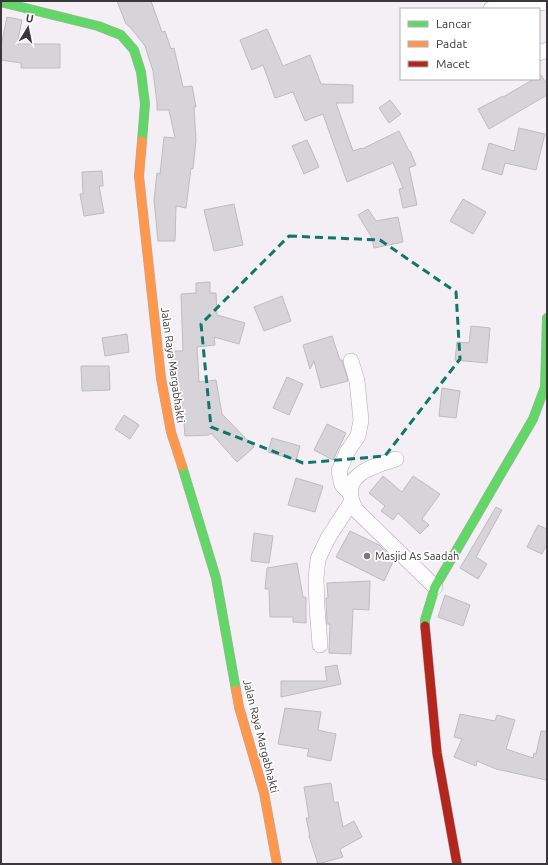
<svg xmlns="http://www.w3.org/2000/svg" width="548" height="865" viewBox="0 0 548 865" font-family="Ubuntu,sans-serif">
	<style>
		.building { fill: #d6d4d9; stroke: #bebcc1 }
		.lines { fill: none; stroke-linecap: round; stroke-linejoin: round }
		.street-casing { stroke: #aeabaf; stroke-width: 16 }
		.fast-casing { stroke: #aeabaf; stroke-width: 10 }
		.slow-casing { stroke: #aeabaf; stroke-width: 10 }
		.jam-casing { stroke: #aeabaf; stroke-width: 10 }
		.street { stroke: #fdfdfd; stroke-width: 15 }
		.fast { stroke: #63d668; stroke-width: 9 }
		.slow { stroke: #ff974d; stroke-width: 9 }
		.jam { stroke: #b3261e; stroke-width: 9 }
		.marked { fill: none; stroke: #0f766e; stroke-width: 3; stroke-dasharray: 8 5; stroke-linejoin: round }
		.poi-dot { fill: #7b777c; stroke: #fff; stroke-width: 1.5 }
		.labels { text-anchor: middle; stroke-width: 3.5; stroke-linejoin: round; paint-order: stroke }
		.street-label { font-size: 11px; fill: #3a373b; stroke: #fff }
		.poi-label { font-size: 11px; fill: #3a373b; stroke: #fff; text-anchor: start }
	</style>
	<rect width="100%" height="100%" fill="#f3eff4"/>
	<g class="building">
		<polygon points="117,1 151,1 162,32 165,31 171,49 174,48 183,87 192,86 196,107 194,107 196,140 193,169 191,168 186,208 176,206 175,241 158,241 154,200 157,173 160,174 164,137 175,138 169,110 157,110 157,103 153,71 145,46 130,27 126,24"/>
		<polygon points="7,17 22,20 17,44 60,44 60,68 21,68 21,63 1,60 1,46"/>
		<polygon points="267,29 283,66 310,55 321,84 353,85 353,103 336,103 353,151 362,148 362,149 399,131 409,151 410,151 416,165 409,168 417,205 403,208 399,189 403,188 393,163 347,182 323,114 305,121 293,92 275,98 263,65 252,70 240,40"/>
		<polygon points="541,75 547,84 547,95 489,129 478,109 503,96 503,97 534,79 539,79 539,76"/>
		<polygon points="390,100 401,114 389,123 379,108"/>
		<polygon points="519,128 545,134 536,170 505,163 502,175 482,169 489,143 514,151"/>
		<polygon points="307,140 319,167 304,174 292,146"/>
		<polygon points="102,171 103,186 99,186 104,213 84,216 80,194 83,194 82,172"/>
		<polygon points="463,199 486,212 473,234 450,221"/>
		<polygon points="234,204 243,245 214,251 204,210"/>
		<polygon points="368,209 376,221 398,217 403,242 374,248 372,238 358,215"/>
		<polygon points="210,282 210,293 216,293 217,315 245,323 239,344 214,337 215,345 197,347 199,382 216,380 222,414 254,447 237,462 211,433 209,435 185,436 183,410 179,411 173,377 171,351 183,351 181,294 196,293 196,283"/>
		<polygon points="282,296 291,321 264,331 254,307"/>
		<polygon points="471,326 490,328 487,363 455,360 457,342 469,343"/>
		<polygon points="127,334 129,352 105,356 102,338"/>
		<polygon points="332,336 340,360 342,360 348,381 321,388 314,361 310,369 303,345"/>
		<polygon points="81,366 109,366 110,390 82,391"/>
		<polygon points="287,377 303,384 289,415 273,408"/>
		<polygon points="442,388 460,391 456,418 439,416"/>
		<polygon points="124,415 139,425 130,439 115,429"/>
		<polygon points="327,424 346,433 333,460 314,450"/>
		<polygon points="272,438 300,446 296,460 268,452"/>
		<polygon points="383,476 402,492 413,476 440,494 422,519 429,525 420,534 398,513 393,520 381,511 385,506 369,493"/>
		<polygon points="296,478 323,486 315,512 288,505"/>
		<polygon points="496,507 502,510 476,557 487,564 478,579 460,568"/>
		<polygon points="538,525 547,529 547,544 542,554 527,547"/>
		<polygon points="350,531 379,545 394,560 384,581 336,557"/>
		<polygon points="254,533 273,536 269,563 251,561"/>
		<polygon points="297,563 303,597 306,597 306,623 293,622 293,617 270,617 269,589 265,589 267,568"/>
		<polygon points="370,581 369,610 353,609 351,654 329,653 330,624 327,624 326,598 328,598 327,583"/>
		<polygon points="445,595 470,605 463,626 438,617"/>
		<polygon points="337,665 341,684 281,697 281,681 327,681 325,667"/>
		<polygon points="285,708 321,712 318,730 336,734 331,761 307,756 309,749 278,744"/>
		<polygon points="460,714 495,721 497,715 515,720 506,749 533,758 534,753 536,754 541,731 547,731 547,773 546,780 496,769 477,761 476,766 454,757 462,739 454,737"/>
		<polygon points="331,783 334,803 338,802 343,827 354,821 362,837 340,849 343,857 318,864 309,836 310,836 306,818 309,818 304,787"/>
	</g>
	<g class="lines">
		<defs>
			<g id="street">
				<polyline points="491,9 547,2"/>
				<polyline points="539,53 547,50"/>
				<path d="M396,459C370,467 337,476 356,510L435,587"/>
				<polyline points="350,493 342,485 339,471 347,452 358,436 361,420 357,381 351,361"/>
				<polyline points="320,645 317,607 316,578 318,559 328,538 352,501"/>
			</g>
			<g id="fast">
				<polyline points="1,2 98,26 121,35 134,50 141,72 145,104 142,141"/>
				<polyline points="182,466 216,578 236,690"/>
				<polyline points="425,626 425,620 435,587 533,419 545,387 547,318"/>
			</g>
			<g id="slow">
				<polyline points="142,141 139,176 161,378 171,432 182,466"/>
				<polyline points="236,690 239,707 264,793 277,864"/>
			</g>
			<polyline id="jam" points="425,626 437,753 457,864"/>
		</defs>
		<use href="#street" class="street-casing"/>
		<use href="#fast" class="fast-casing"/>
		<use href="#slow" class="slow-casing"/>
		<use href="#jam" class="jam-casing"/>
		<use href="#street" class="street"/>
		<use href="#fast" class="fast"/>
		<use href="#slow" class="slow"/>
		<use href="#jam" class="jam"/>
	</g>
	<path class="marked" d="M289,236L380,240L456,292L460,359L385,456L303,463L211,427L201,324Z"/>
	<circle class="poi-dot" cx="367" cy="556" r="4"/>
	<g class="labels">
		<g class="street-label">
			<text transform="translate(173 365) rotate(82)" y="4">Jalan Raya Margabhakti</text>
			<text transform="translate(261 736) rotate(76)" y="4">Jalan Raya Margabhakti</text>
		</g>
		<g class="poi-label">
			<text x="375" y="560">Masjid As Saadah</text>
		</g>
	</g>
	<rect width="548" height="865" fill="none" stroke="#3a373b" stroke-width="4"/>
	<rect x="400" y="8" width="140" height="72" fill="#ffffff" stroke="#b0afb1"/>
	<rect x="408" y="21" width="20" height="6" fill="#63d668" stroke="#b0afb1"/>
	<text x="436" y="28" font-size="12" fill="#3a373b">Lancar</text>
	<rect x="408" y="41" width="20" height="6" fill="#ff974d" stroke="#b0afb1"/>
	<text x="436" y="48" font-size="12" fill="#3a373b">Padat</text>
	<rect x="408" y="61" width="20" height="6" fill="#b3261e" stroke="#b0afb1"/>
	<text x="436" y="68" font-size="12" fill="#3a373b">Macet</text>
	<g transform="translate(28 28) rotate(10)" stroke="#ffffff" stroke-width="3" paint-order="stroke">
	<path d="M0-3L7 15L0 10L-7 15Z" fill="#3a373b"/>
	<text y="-6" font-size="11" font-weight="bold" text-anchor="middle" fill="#3a373b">U</text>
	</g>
</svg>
